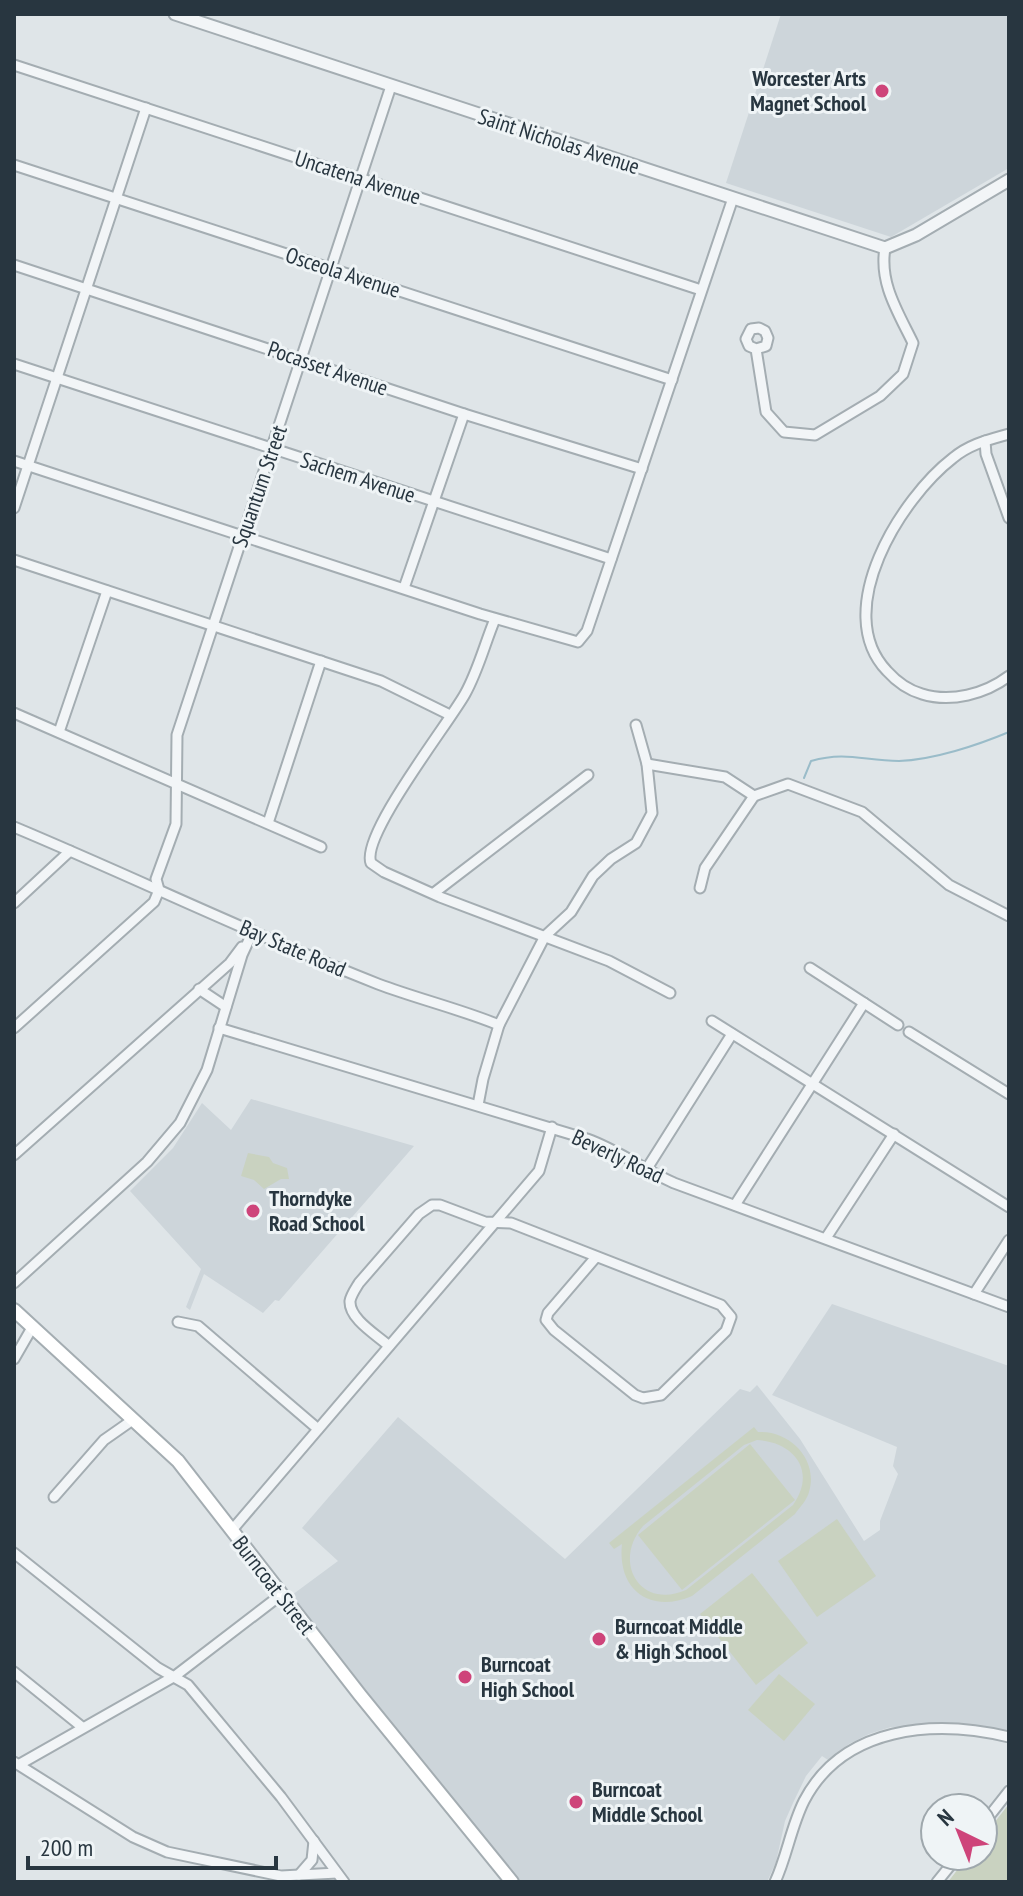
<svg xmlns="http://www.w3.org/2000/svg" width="1023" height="1896" viewBox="0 0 1023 1896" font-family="'PT Sans Narrow',sans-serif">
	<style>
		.built { fill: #cdd5da }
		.green { fill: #c9d2c0; fill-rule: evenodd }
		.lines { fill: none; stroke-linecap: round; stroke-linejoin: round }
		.stream { stroke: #9abcc9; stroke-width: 2 }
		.minor-casing { stroke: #a4adb2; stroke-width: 13 }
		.tertiary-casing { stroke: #a4adb2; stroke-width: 15 }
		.secondary-casing { stroke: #a4adb2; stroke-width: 16 }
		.minor { stroke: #f2f5f7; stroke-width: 9 }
		.tertiary { stroke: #f2f5f7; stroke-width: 11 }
		.secondary { stroke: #fff; stroke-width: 12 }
		.poi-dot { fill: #ce447a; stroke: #eff4f6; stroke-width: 3 }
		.labels { text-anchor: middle; stroke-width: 6; stroke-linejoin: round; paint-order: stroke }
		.poi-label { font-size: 22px; font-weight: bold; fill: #283640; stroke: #eff4f6; text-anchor: start }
		.street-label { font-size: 22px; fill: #283640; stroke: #eff4f6 }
	</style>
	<rect width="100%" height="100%" fill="#dfe5e8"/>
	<g class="built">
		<polygon points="781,14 1009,14 1009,168 891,237 726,183"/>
		<polygon points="251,1099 414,1146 279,1301 275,1300 263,1313 204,1274 190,1310 186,1307 201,1269 130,1191 173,1148 202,1103 231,1130"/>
		<polygon points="832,1304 1009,1366 1009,1732 952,1726 891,1727 869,1734 849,1744 828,1760 822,1756 806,1776 793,1803 785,1821 776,1862 767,1882 521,1882 429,1771 292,1595 338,1561 302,1528 398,1417 565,1559 740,1389 750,1392 757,1385 800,1439 864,1541 880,1530 880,1521 898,1474 893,1466 897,1447 772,1395"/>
	</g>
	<g class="green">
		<polygon points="248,1153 269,1157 273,1163 287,1168 289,1179 281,1179 264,1189 254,1180 241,1176"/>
		<path d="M754,1427L758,1432C789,1430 819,1459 809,1492C807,1500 800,1507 795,1514L692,1596C650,1614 617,1590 622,1544L614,1549L609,1543ZM757,1440C794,1442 817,1471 793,1505L686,1590C640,1610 612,1562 643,1526L744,1445Z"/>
		<polygon points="750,1444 795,1500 682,1590 638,1535"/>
		<polygon points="837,1519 876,1576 817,1617 778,1561"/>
		<polygon points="752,1573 808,1643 756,1685 700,1614"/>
		<polygon points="779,1674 815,1704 784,1741 748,1710"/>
		<polygon points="1009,1804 1009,1882 948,1882 968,1856 983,1856 983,1837"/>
	</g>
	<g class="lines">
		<path class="stream" d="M804,778L811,761C847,751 864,761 899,761C933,760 978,745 1009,732"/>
		<defs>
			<g id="minor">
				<polyline points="14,65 701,290"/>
				<polyline points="14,165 672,380"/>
				<polyline points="14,265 464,414 642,469"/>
				<path d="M756,349L766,346L768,338L765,331L759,328L751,329L746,339L749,346L756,349L766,412L784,432L815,435L880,396L903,374L913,343C898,312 879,283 885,248"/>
				<polyline points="14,364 611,559"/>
				<path d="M1009,434C988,440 970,444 953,458C901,498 830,611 887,671C896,681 908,690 922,694C951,703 985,694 1009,676"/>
				<polyline points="985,441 986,454 1009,518"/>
				<polyline points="14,461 480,614 578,642 587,631 733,198"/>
				<polyline points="14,508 146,108"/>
				<polyline points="14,560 381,681 450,715"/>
				<polyline points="404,588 464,414"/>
				<path d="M495,619C485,643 478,671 465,694C449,723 360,836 371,863L384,872L440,897L609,961L670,993"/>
				<polyline points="14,713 321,847"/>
				<polyline points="59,732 107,591"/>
				<polyline points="647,764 725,777 754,796 788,784 862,812 949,885 1009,916"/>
				<polyline points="268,823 321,661"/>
				<path d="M14,827C136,878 255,936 378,984C418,999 460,1009 499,1025L483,1079L478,1105"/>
				<polyline points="700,888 705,868 754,796"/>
				<polyline points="434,893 588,775"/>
				<polyline points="14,903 70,851"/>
				<polyline points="810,968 898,1025"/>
				<polyline points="199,989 226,1007"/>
				<polyline points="712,1021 1009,1207"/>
				<polyline points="499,1025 545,936 571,912 593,876 611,859 636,843 652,813 647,764 636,725"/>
				<polyline points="14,1028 154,902 159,890 156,879 176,824 177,735 391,86"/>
				<path d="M219,1028L587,1139C618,1150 644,1170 674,1183L1009,1307"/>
				<polyline points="909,1032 1009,1094"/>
				<polyline points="14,1155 230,963 242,947"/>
				<polyline points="646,1170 732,1034"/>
				<polyline points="735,1205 864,1003"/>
				<polyline points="826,1238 894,1134"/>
				<polyline points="14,1283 147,1162 180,1123 207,1070 242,955 253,931"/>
				<polyline points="974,1294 1009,1240"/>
				<polyline points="178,1322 198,1326 318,1429"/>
				<path d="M389,1346C377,1335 349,1319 350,1301C351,1295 356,1288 359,1283L419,1214L432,1205H440L485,1222L511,1223L721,1305L731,1317L726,1331L661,1395L643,1398L635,1395L554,1330L546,1320L548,1313L596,1257"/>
				<polyline points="14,1359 33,1326"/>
				<polyline points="54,1497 104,1440 134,1419"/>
				<polyline points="232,1530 539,1171 552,1127"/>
				<polyline points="14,1553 158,1668 188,1685 281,1797 344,1882"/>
				<polyline points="14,1672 82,1727"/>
				<polyline points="14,1762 133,1837 167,1852 281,1876 337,1873"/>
				<polyline points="20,1764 175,1676 282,1594"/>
				<polyline points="983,1824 1009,1791"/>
				<polyline points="299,1875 312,1860 314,1841"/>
				<path d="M775,1882C787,1856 791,1827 804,1801C843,1726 934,1719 1009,1737"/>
				<polyline points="937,1882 958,1856"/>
			</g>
			<polyline id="tertiary" points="175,14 885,248 916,235 1009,180"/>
			<polyline id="secondary" points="14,1310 178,1461 360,1695 512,1882"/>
		</defs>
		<use href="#minor" class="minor-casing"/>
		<use href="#tertiary" class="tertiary-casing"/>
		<use href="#secondary" class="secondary-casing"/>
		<use href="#minor" class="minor"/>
		<use href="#tertiary" class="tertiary"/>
		<use href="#secondary" class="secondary"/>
	</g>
	<g class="poi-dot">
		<circle cx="882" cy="91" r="8"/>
		<circle cx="253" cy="1211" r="8"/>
		<circle cx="599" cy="1639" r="8"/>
		<circle cx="465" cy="1677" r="8"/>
		<circle cx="576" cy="1802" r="8"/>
	</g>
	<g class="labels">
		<g class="poi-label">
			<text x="866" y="86" text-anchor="end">Worcester Arts<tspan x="866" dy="25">Magnet School</tspan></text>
			<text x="269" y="1206">Thorndyke<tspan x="269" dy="25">Road School</tspan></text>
			<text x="615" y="1634">Burncoat Middle<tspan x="615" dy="25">&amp; High School</tspan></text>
			<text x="481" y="1672">Burncoat<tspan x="481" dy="25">High School</tspan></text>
			<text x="592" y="1797">Burncoat<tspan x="592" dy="25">Middle School</tspan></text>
		</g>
		<g class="street-label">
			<text transform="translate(559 141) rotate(18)" y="8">Saint Nicholas Avenue</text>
			<text transform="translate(358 177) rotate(18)" y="8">Uncatena Avenue</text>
			<text transform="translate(343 272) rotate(18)" y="8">Osceola Avenue</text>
			<text transform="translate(328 368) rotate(19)" y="8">Pocasset Avenue</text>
			<text transform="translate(358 477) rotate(18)" y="8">Sachem Avenue</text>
			<text transform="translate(259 486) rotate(-71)" y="8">Squantum Street</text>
			<text transform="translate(293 948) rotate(23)" y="8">Bay State Road</text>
			<text transform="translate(618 1156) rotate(25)" y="8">Beverly Road</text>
			<text transform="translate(274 1585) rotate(52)" y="8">Burncoat Street</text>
		</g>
	</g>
	<rect width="1023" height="1896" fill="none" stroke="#283640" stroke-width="32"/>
	<g transform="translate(959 1832) rotate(317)"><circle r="38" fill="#eff4f6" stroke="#9fa8ad" stroke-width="2"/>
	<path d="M0-6L14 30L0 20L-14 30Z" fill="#ce447a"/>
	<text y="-12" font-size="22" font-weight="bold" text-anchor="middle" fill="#283640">N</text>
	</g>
	<path d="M28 1856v12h248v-12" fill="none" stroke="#283640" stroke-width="4"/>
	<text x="40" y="1856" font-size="24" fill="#283640" stroke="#eff4f6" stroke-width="6" paint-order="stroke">200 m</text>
</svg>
